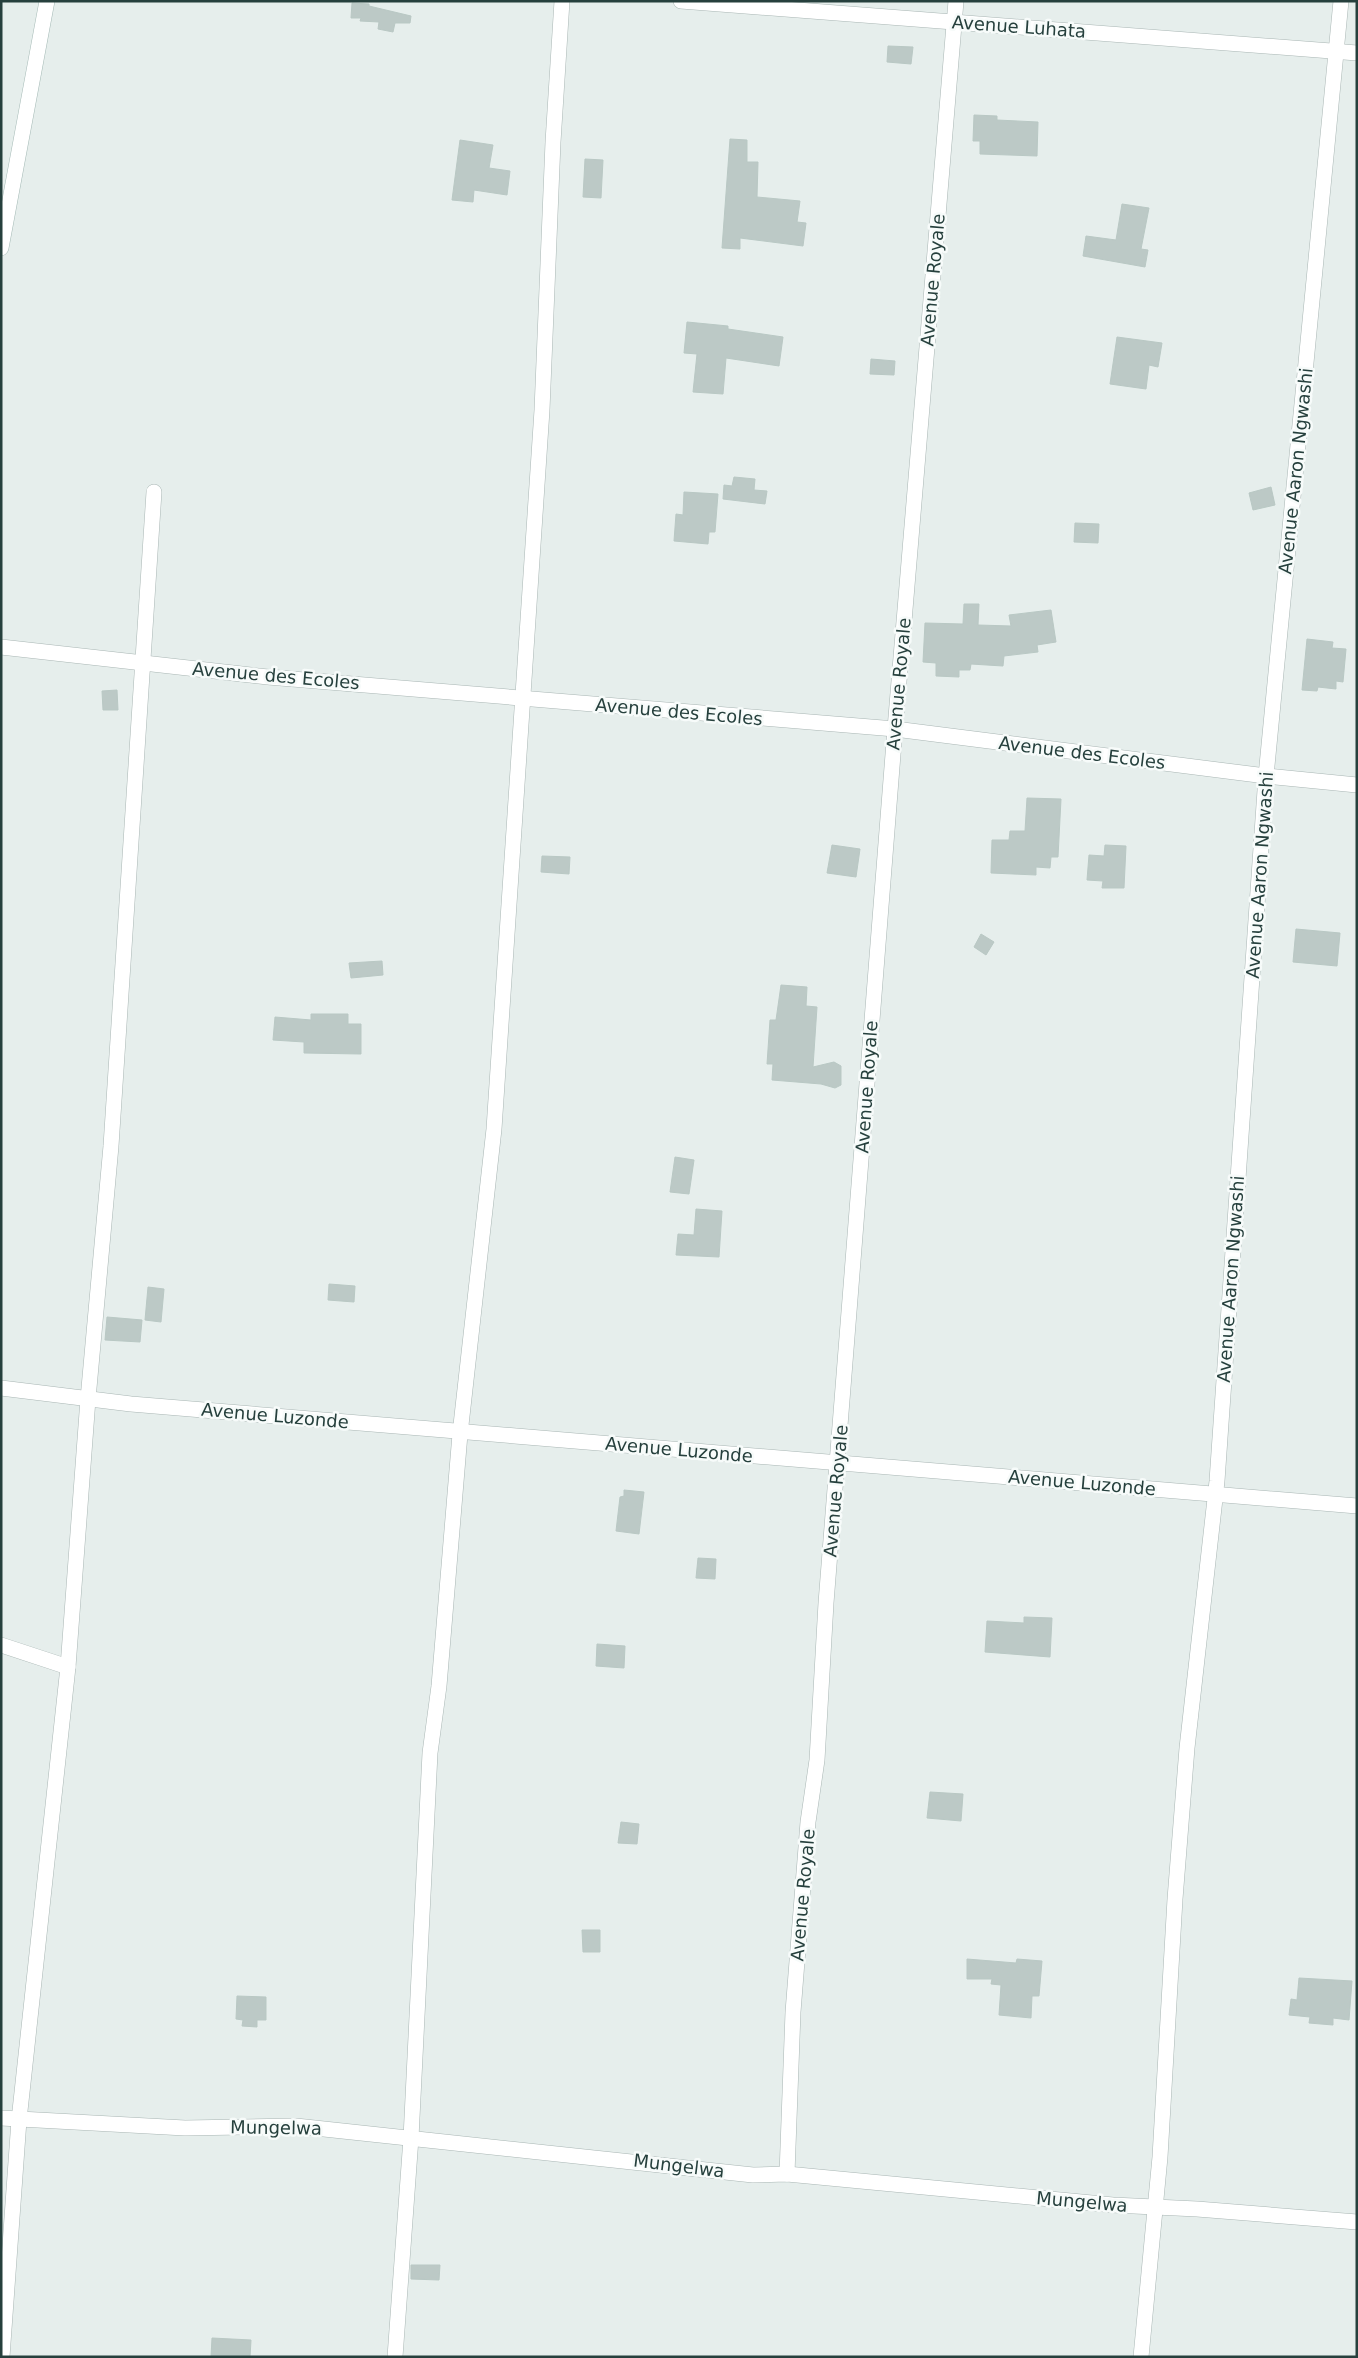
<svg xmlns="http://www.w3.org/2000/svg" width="1358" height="2358" viewBox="0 0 1358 2358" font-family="'DejaVu Sans',sans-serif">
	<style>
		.building { fill: #bcc9c6; stroke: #b9c8c4 }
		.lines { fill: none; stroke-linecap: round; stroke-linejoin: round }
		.street-casing { stroke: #a9b6b4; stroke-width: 16 }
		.secondary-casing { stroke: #a5bab6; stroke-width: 16 }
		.street { stroke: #fff; stroke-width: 15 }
		.secondary { stroke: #fff; stroke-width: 15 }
		.labels { text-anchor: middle; stroke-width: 5; stroke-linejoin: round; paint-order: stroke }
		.street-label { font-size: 18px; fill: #26403d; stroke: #f7fbfa }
	</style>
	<rect width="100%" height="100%" fill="#e6eeec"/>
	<g class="building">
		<polygon points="352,3 369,4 369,6 411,16 410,23 395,23 393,32 378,29 379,22 360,21 361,18 351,18"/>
		<polygon points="888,46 913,47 911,64 887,62"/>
		<polygon points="974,115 997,116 997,120 1038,122 1037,156 980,154 980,141 973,141"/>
		<polygon points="730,139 747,140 747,162 758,162 757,197 800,201 797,222 806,223 803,246 740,238 740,249 722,248"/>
		<polygon points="460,140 493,145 489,168 510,171 507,195 474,190 473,202 452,200"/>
		<polygon points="585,159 603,160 601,198 583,197"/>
		<polygon points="1122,204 1149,208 1141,249 1148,250 1145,267 1083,256 1086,236 1116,240"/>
		<polygon points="687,322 728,326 728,329 783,337 779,366 726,358 723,394 693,392 697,354 684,353"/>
		<polygon points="1117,337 1162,343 1158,367 1149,365 1146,389 1110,384"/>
		<polygon points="871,359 895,361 894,375 870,374"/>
		<polygon points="734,477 755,479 754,490 767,491 765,504 723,499 724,485 732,486"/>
		<polygon points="1271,487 1275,505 1253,510 1249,493"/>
		<polygon points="684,492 718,494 715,532 709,532 708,544 674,541 676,514 683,515"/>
		<polygon points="1075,523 1099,524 1098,543 1074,542"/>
		<polygon points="964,604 979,604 978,625 1011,626 1009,615 1051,610 1056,642 1037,645 1038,652 1004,656 1003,666 971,664 970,670 959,670 959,677 936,676 936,663 923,662 925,623 963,624"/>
		<polygon points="1307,639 1333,642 1332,648 1346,649 1343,682 1336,681 1336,689 1318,687 1317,691 1302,690"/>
		<polygon points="117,690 118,710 103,710 102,691"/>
		<polygon points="1027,798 1061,799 1058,857 1051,857 1050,868 1036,867 1036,875 991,873 992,840 1009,840 1010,831 1025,831"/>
		<polygon points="832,845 860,849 856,877 827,873"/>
		<polygon points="1105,845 1126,846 1124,888 1102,888 1103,881 1087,880 1089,855 1104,856"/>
		<polygon points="542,856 570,857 569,874 541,872"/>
		<polygon points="1296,929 1340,933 1337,966 1293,962"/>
		<polygon points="981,934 994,942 986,955 974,947"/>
		<polygon points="382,961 383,975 351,978 349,963"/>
		<polygon points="781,985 807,987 806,1006 817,1007 813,1067 834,1062 841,1066 841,1085 835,1088 821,1084 772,1080 773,1064 767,1064 770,1020 776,1020"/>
		<polygon points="311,1014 348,1014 348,1024 361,1024 361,1054 304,1053 304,1042 273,1040 275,1017 311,1020"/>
		<polygon points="675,1157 694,1160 689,1194 670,1192"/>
		<polygon points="696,1209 722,1211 719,1257 676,1255 678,1234 694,1235"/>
		<polygon points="329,1284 355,1286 354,1302 328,1300"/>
		<polygon points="148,1287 164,1289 161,1322 145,1320"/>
		<polygon points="107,1317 142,1320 140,1342 105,1340"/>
		<polygon points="624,1490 644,1492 639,1534 616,1531 620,1497 624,1496"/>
		<polygon points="698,1558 716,1559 715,1579 696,1578"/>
		<polygon points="1024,1617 1052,1618 1050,1657 985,1652 987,1621 1024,1623"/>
		<polygon points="597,1644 625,1646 624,1668 596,1666"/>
		<polygon points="930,1792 963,1794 961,1821 927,1818"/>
		<polygon points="621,1822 639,1824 637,1844 618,1843"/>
		<polygon points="582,1930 600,1930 600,1952 583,1952"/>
		<polygon points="967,1959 1016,1963 1017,1959 1042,1961 1039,1996 1032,1996 1031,2018 999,2015 1001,1985 991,1984 992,1979 967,1979"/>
		<polygon points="1299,1978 1352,1981 1349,2020 1333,2018 1333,2025 1309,2023 1310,2017 1289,2015 1291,1999 1297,2000"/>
		<polygon points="237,1996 266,1997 266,2020 257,2020 257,2027 242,2026 243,2020 236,2019"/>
		<polygon points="411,2265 440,2265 439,2280 411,2279"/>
		<polygon points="212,2338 251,2340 250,2357 211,2357"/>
	</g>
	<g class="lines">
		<defs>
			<g id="street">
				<polyline points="681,1 1357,53"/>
				<polyline points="1,647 268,677 895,729 1266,776 1357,785"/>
				<polyline points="1,1388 131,1404 1357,1506"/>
				<polyline points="1,1645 68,1667"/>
				<polyline points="1,2118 185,2128 296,2126 753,2175 787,2174 1113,2205 1197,2209 1357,2222"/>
				<polyline points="787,2174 793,2012 808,1822 817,1760 826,1603 895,729 956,1"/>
				<polyline points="2,2357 19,2120 68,1667 88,1399 111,1146 154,492"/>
				<polyline points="395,2357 411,2138 430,1753 439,1686 460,1434 494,1129 542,410 553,142 562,1"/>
				<polyline points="1141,2357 1160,2157 1175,1899 1187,1748 1217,1481 1266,776 1341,1"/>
			</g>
			<polyline id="secondary" points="1,248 47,1"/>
		</defs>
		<use href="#street" class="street-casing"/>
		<use href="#secondary" class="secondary-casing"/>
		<use href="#street" class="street"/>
		<use href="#secondary" class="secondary"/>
	</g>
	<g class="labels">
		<g class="street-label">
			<text transform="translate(1019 27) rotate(4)" y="6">Avenue Luhata</text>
			<text transform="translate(933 280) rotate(-85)" y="6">Avenue Royale</text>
			<text transform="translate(1296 471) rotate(-84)" y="6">Avenue Aaron Ngwashi</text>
			<text transform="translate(276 676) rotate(5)" y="6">Avenue des Ecoles</text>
			<text transform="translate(899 684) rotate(-85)" y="6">Avenue Royale</text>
			<text transform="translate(679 712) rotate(5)" y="6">Avenue des Ecoles</text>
			<text transform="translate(1082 753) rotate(7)" y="6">Avenue des Ecoles</text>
			<text transform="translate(1260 875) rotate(-86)" y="6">Avenue Aaron Ngwashi</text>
			<text transform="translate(867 1087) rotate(-86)" y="6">Avenue Royale</text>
			<text transform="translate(1231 1279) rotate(-86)" y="6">Avenue Aaron Ngwashi</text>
			<text transform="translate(275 1416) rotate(5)" y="6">Avenue Luzonde</text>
			<text transform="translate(679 1450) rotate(5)" y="6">Avenue Luzonde</text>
			<text transform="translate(1082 1483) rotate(5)" y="6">Avenue Luzonde</text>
			<text transform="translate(836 1491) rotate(-85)" y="6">Avenue Royale</text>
			<text transform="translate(803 1895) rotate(-85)" y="6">Avenue Royale</text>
			<text transform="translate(276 2128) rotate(1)" y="6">Mungelwa</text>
			<text transform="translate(679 2166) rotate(7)" y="6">Mungelwa</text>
			<text transform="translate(1082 2202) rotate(5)" y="6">Mungelwa</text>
		</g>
	</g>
	<rect width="1358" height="2358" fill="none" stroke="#26403d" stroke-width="5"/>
</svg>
